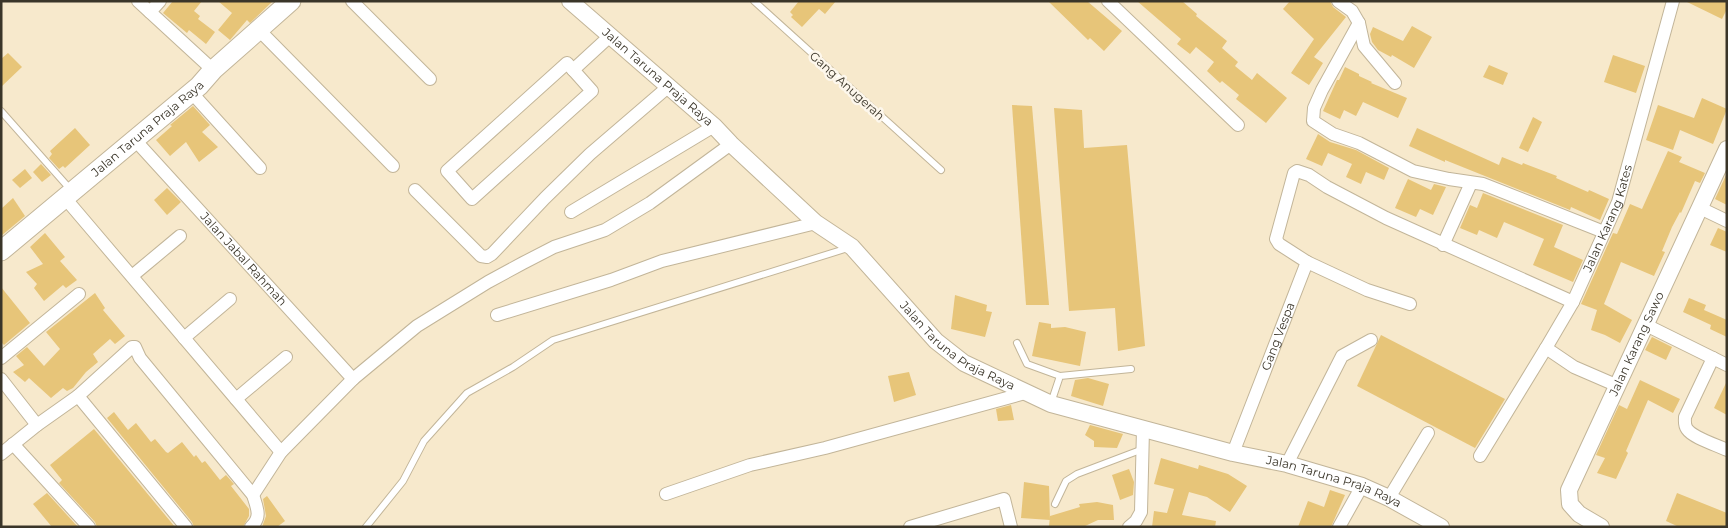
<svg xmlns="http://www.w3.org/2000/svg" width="1728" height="528" viewBox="0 0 1728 528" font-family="Montserrat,sans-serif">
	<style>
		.building { fill: #e7c579 }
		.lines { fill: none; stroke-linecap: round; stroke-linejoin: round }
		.service-casing { stroke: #c2b599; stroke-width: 8 }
		.minor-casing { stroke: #c2b599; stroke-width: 14 }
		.tertiary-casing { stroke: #c2b599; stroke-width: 18 }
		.secondary-casing { stroke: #c2b599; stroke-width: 21 }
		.service { stroke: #fff; stroke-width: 6 }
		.minor { stroke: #fff; stroke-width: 12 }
		.tertiary { stroke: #fff; stroke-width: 16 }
		.secondary { stroke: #fff; stroke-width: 19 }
		.labels { text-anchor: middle; stroke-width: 5; stroke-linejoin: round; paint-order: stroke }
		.street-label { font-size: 12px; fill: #3a3529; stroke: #fdf7ec }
	</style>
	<rect width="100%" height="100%" fill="#f7e9cc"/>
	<g class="building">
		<polygon points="173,1 202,1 194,11 200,16 198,19 215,32 206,44 189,30 187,33 163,13"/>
		<polygon points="218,1 273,1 250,23 247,20 230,40 218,30 232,13"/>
		<polygon points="799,1 836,1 825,14 819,9 802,27 791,17 793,15 790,12"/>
		<polygon points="1048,1 1087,1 1122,31 1104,51 1090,38 1088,40"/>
		<polygon points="1137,1 1182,1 1197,14 1196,16 1227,41 1222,48 1238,62 1235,66 1252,80 1257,73 1287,98 1266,123 1236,99 1239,95 1222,81 1220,83 1207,71 1214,62 1196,47 1190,54 1177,44 1181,39"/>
		<polygon points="1290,1 1330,1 1333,7 1346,17 1314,57 1323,63 1309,85 1291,73 1314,39 1283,9"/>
		<polygon points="1685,1 1727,1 1727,9 1722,19"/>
		<polygon points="1412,26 1432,37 1414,68 1392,55 1391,57 1378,50 1372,42 1370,34 1373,27 1403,41"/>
		<polygon points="8,53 22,67 1,87 1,59"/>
		<polygon points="1613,55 1645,66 1636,93 1604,82"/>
		<polygon points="1489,65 1508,73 1503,85 1483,77"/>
		<polygon points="1345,67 1359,74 1359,76 1372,82 1371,83 1407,98 1398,118 1363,102 1356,116 1344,110 1340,119 1323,111 1337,80 1339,80"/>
		<polygon points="1702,98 1727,109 1713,144 1680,130 1673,150 1646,140 1658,105 1694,118"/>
		<polygon points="1012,105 1032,106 1049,305 1026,305"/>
		<polygon points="193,106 210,125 202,132 218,147 199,162 186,142 170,156 156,140 172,126 170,125"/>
		<polygon points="1054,108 1082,110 1084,148 1127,145 1145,346 1118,351 1115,308 1069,311"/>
		<polygon points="1533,117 1542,122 1528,152 1519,148"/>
		<polygon points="75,128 90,145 65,168 63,166 59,169 49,158 52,154 50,151"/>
		<polygon points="1417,128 1499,165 1502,157 1522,165 1523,163 1557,176 1556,178 1588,192 1589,190 1609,199 1600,220 1571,207 1570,210 1445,160 1445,162 1409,146"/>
		<polygon points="1318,134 1330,142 1356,150 1389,168 1384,180 1366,172 1361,184 1346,177 1352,164 1328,153 1322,166 1306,159"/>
		<polygon points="1668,151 1682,157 1679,162 1705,173 1700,183 1695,181 1681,213 1680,212 1672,227 1662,251 1665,252 1654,276 1621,262 1604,304 1632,320 1620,343 1605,335 1591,330 1597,310 1581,304 1613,233 1617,234 1630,204 1642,209"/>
		<polygon points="41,164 51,175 42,182 33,172"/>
		<polygon points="25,169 32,178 20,188 12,180"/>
		<polygon points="1727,173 1727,205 1715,199"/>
		<polygon points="1408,179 1431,190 1434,184 1446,187 1433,215 1420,209 1416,217 1395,208"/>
		<polygon points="167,188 181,202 167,215 154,200"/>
		<polygon points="1483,193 1563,225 1554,247 1583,260 1573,282 1533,265 1544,239 1504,222 1497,238 1479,230 1477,235 1460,228 1470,205 1477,208"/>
		<polygon points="13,198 25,216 1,236 1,209"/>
		<polygon points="1718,228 1727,232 1727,252 1710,245"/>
		<polygon points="45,233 65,257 60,261 77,280 66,288 63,285 44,301 34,288 37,284 26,272 43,264 30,247"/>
		<polygon points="1,287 30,323 4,345 1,342"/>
		<polygon points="95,293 105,308 103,310 125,336 115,344 110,339 93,354 98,362 86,372 73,388 67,391 63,388 51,398 29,378 25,382 13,372 24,365 16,356 27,347 44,366 60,349 46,332"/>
		<polygon points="955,295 987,305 986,311 992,312 985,337 951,329"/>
		<polygon points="1689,298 1706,305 1704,310 1727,320 1727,337 1710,329 1711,325 1683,312"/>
		<polygon points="1039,322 1051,324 1051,328 1065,327 1086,332 1080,366 1032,356"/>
		<polygon points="1381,335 1505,399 1475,448 1357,386"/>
		<polygon points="1652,337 1672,347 1666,360 1645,350"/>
		<polygon points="909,372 916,395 894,402 888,376"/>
		<polygon points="1088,378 1109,384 1103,406 1071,396 1075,380"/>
		<polygon points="1640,380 1680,399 1673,413 1648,400 1626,451 1628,453 1616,479 1597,473 1605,458 1596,455 1619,405 1627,409"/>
		<polygon points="1727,381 1727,415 1714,408"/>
		<polygon points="1011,405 1014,420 998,421 996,409"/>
		<polygon points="114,412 128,430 136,423 151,442 155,439 166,452 168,453 182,442 194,457 196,455 202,463 205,461 220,480 226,475 234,484 231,486 249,509 249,516 243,527 194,527 192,522 107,418"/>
		<polygon points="1090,425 1123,434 1117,448 1094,447 1094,441 1085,435"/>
		<polygon points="94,429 175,527 97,527 95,522 59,483 62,480 50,465"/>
		<polygon points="1161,458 1198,469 1199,465 1228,474 1247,486 1230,512 1207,497 1189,492 1182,515 1216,521 1215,527 1152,527 1154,511 1167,513 1174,489 1154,484"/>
		<polygon points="1129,469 1134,482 1133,495 1120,500 1112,475"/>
		<polygon points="1024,482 1049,486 1050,520 1021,518"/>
		<polygon points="1330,490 1345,495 1331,527 1298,527 1308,501 1324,507"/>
		<polygon points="47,493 78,527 52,527 33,504"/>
		<polygon points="1677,493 1727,513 1727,527 1679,527 1666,521"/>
		<polygon points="267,496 285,521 277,527 262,527 266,516 263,499"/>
		<polygon points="1097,502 1113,505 1114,520 1098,520 1083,527 1049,527 1050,516 1080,507 1079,504"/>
	</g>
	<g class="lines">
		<defs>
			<g id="service">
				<polyline points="754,1 941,170"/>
				<polyline points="1,111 70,189"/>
				<polyline points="1017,343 1027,364 1060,376"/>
				<polyline points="1051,403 1060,376 1131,369"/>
				<polyline points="1055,504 1066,481 1077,474 1143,449"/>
				<polyline points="366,527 403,481 424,441 467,393 513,367 553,340 848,248"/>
			</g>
			<g id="minor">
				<polyline points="138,1 213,70"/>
				<polyline points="352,1 430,79"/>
				<polyline points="1108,1 1238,125"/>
				<polyline points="1338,1 1352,11 1359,23 1364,46 1395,83"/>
				<polyline points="150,12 160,1"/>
				<polyline points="1359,23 1322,90 1314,108 1313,121 1333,134 1359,143 1413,171 1449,179 1483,184 1604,232"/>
				<polyline points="259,30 393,166"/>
				<polygon points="567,63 592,91 472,199 447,171"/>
				<polyline points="573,70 610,36"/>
				<polyline points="191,92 260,168"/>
				<path id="s1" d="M135,140L353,379"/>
				<polyline points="415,190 481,256 487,257 492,254 545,198 590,154 668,87"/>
				<polyline points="65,198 281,452"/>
				<polyline points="1700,208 1727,221"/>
				<polyline points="571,212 714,126"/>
				<polyline points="1443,245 1471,183"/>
				<polyline points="1307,262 1367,290 1410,304"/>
				<polyline points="132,276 180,236"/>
				<polyline points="497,315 611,280 662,261 816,223"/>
				<polyline points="1646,325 1727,365"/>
				<polyline points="184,338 230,299"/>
				<polyline points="1,358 79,294"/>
				<path d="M1713,358L1685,417C1685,421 1684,425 1687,429C1693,438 1717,445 1727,450"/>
				<polyline points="1,379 37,425"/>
				<path id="s2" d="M1618,386L1574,367L1546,348L1573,302L1618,202L1673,1"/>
				<polyline points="78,396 186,527"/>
				<polyline points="236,399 286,357"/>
				<polyline points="13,444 89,527"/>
				<path id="s3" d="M1233,453L1307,262L1279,244L1276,239L1294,173L1297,171L1309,175L1327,187L1386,218L1573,302"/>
				<path d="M1,454L37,425L78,396L132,347H135L140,358L253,495C257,508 262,517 251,527"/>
				<polyline points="1480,456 1546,348"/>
				<polyline points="1287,464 1342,356 1371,340"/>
				<polyline points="666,494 750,465 825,448 1025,393"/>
				<polyline points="253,495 281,452 353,379 417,326 488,282 523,263 554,247 605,230 650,203 731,144"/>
				<polyline points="1389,498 1428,433"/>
				<polyline points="910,527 1004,499 1011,527"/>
				<polyline points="1129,527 1136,521 1141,512 1143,429"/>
				<polyline points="1339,527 1362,486"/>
			</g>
			<g id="tertiary">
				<path id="s4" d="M570,1L714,126L731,144L816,223L852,247L936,341L964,363L1051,404L1233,453L1287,464L1362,486L1389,498L1441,527"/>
				<path id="s5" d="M1601,527L1579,514L1570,504L1569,490L1727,149"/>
			</g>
			<g id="secondary">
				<path id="s6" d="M1,251L199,86L213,70L291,1"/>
			</g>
		</defs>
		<use href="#service" class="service-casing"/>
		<use href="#minor" class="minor-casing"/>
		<use href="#tertiary" class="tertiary-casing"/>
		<use href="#secondary" class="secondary-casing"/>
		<use href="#service" class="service"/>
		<use href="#minor" class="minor"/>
		<use href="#tertiary" class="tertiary"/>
		<use href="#secondary" class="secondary"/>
	</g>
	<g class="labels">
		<g class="street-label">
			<text dy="4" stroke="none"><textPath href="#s4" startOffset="116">Jalan Taruna Praja Raya</textPath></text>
			<text transform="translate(847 86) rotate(42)" y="4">Gang Anugerah</text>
			<text dy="4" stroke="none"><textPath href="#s6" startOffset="191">Jalan Taruna Praja Raya</textPath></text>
			<text dy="4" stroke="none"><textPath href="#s2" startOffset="226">Jalan Karang Kates</textPath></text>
			<text dy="4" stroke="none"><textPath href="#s1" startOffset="161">Jalan Jabal Rahmah</textPath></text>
			<text dy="4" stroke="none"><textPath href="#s3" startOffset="125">Gang Vespa</textPath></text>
			<text dy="4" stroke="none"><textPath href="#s5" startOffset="214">Jalan Karang Sawo</textPath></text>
			<text dy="4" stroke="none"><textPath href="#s4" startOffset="521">Jalan Taruna Praja Raya</textPath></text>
			<text dy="4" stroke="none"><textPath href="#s4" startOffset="926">Jalan Taruna Praja Raya</textPath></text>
		</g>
	</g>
	<rect width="1728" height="528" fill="none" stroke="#3a3529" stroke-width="5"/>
</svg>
